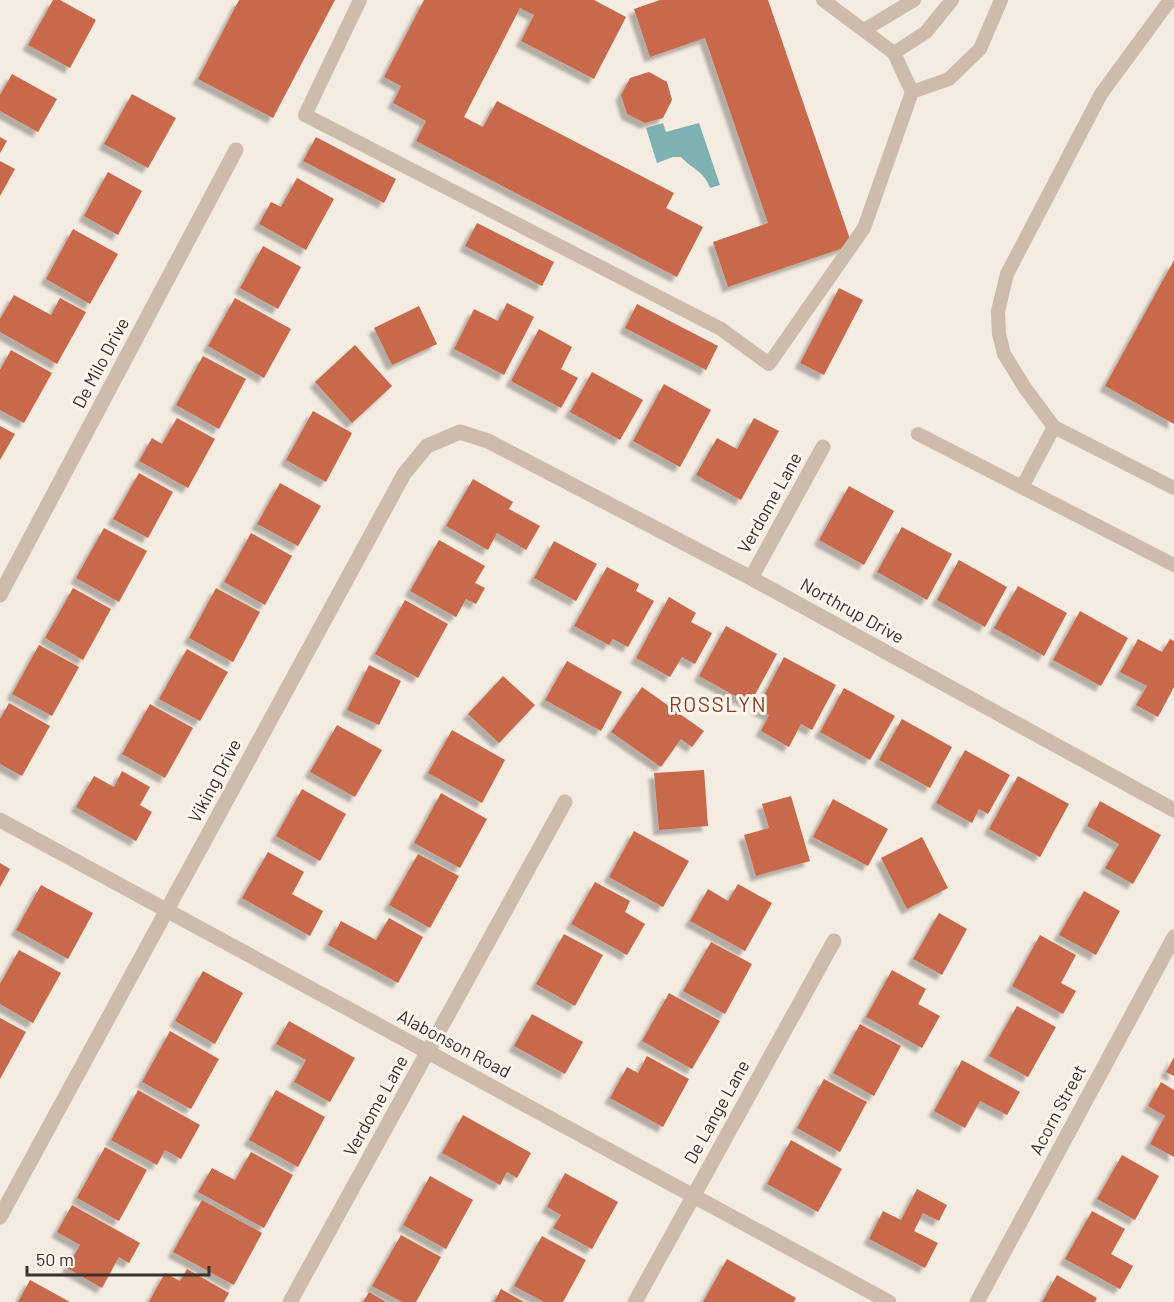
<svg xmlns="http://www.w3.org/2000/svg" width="1174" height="1302" viewBox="0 0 1174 1302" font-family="Barlow,sans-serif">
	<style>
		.water { fill: #7fb0b2 }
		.building { fill: #c8694b; filter: url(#shadow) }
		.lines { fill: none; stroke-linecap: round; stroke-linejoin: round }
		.service { stroke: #cdbbac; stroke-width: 14 }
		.minor { stroke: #cdbbac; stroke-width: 15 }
		.labels { text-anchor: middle; stroke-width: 6; stroke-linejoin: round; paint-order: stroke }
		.street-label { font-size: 18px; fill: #3b302b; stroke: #fbf5ee }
		.quarter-label { font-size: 21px; letter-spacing: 1.5px; fill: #8c3b22; stroke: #fbf5ee }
	</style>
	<defs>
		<filter id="shadow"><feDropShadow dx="-5.5" dy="5.5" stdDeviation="1.5" flood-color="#0004"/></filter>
	</defs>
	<rect width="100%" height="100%" fill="#f4ebe1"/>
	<path class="water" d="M663,123L666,132L699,123L720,185L710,188C705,172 692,169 681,157H673L657,163L646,128Z"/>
	<g class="building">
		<polygon points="53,0 60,0 96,20 70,68 28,45"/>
		<polygon points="239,0 335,0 273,118 198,79"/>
		<polygon points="424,0 594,0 626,17 594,79 521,41 534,15 520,8 464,117 483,127 497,101 674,193 666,208 703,227 677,277 416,141 426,121 393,103 401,86 384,77"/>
		<polygon points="660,0 768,0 852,245 728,287 713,242 768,223 705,38 650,57 634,9"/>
		<polygon points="649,72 667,82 672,100 663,118 645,123 627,114 621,95 630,78"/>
		<polygon points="12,74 57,99 38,132 0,111 0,95"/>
		<polygon points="132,94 176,118 148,168 104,144"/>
		<polygon points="0,137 7,141 0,153"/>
		<polygon points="316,137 396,179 384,203 303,161"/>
		<polygon points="0,161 15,169 0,196"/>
		<polygon points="108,172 142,191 118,235 84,216"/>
		<polygon points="297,178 334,199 306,250 259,224 271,202 281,207"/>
		<polygon points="477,223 554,262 542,286 465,246"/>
		<polygon points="73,229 118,254 90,304 46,279"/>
		<polygon points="263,246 301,267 278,309 240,288"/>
		<polygon points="1174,260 1174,424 1105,386"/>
		<polygon points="839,288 863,300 824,375 800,363"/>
		<polygon points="14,295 51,315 60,298 86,312 57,364 0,332 0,319"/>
		<polygon points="235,298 291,329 264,378 208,346"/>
		<polygon points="507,303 534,317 504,375 454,349 474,309 498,321"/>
		<polygon points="637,304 718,346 706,370 625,328"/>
		<polygon points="419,306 437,344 392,365 374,328"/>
		<polygon points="539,329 572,347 561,369 578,378 561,408 511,381"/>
		<polygon points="355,345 392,386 352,423 315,382"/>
		<polygon points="11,350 52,373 24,423 0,410 0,370"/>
		<polygon points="203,356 246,379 219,429 176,405"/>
		<polygon points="592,372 643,400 620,440 570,412"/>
		<polygon points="664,384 711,410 680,467 633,441"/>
		<polygon points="313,411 352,433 326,482 286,460"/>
		<polygon points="177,418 215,439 188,488 139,461 152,438 162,444"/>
		<polygon points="754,418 779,431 741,500 696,475 717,438 737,449"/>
		<polygon points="0,426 15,434 0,460"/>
		<polygon points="139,473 173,492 148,538 113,519"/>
		<polygon points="473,479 513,502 509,509 540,526 526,550 497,533 488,550 446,526"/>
		<polygon points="280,483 321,506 298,546 257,524"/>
		<polygon points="849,486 894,511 864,565 819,540"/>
		<polygon points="902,527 952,554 927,600 877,572"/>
		<polygon points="104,528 147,551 119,602 76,578"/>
		<polygon points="251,533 292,556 265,605 224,582"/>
		<polygon points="439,540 485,566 475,583 485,588 476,604 466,599 456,617 410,591"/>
		<polygon points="554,541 597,564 576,601 534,578"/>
		<polygon points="959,560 1007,587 985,627 937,600"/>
		<polygon points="607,567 639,584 636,591 654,601 628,647 613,639 609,645 574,626"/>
		<polygon points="1018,586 1067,613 1044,656 994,628"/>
		<polygon points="73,588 111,609 83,660 45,638"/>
		<polygon points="216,588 260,612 233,662 189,638"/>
		<polygon points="669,597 696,613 691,622 712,633 695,664 682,657 670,677 636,658"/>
		<polygon points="405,600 448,624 418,678 375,654"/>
		<polygon points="1080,611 1128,638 1101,686 1053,660"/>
		<polygon points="726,626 777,654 750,704 699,676"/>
		<polygon points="1138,639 1162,652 1170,639 1174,641 1174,687 1158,717 1136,705 1147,686 1120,672"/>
		<polygon points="39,645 79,667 52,716 12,694"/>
		<polygon points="187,649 228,672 200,721 159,699"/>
		<polygon points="784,657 836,685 812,730 801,724 789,747 761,731 769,715 757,709"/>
		<polygon points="567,661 622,692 601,731 545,700"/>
		<polygon points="369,665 401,681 379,725 347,710"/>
		<polygon points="503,676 535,705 499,743 468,714"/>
		<polygon points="642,687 704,731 692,747 681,739 661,767 611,732"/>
		<polygon points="844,688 895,716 870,760 820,732"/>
		<polygon points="9,703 50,726 22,776 0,764 0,719"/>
		<polygon points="150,704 193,728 165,778 122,754"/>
		<polygon points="902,719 952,747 930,788 879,760"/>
		<polygon points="337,725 382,750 355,797 310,772"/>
		<polygon points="452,730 505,760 482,803 428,773"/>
		<polygon points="965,750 1010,775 988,814 979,809 972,823 936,803"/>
		<polygon points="704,770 708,826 659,830 654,773"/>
		<polygon points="122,771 150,787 140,805 152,812 136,841 76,807 94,776 114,787"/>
		<polygon points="1018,776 1069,804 1040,857 989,829"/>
		<polygon points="302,789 346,814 320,861 276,836"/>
		<polygon points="441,793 487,819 460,868 414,843"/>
		<polygon points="791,796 810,861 756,876 744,835 769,828 762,804"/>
		<polygon points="833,799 888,829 868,866 813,837"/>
		<polygon points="1100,801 1161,835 1133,884 1105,868 1119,844 1087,826"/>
		<polygon points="634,831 689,861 663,907 609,877"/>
		<polygon points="922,837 948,888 907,909 881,858"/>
		<polygon points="268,852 304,872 292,894 323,911 310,936 242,898"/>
		<polygon points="418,854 459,876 430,928 389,905"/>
		<polygon points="0,863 10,869 0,887"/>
		<polygon points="595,882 630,901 625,912 645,924 627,955 571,924"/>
		<polygon points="738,884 772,903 745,951 690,921 708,889 728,901"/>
		<polygon points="41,885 93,913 68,959 16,930"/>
		<polygon points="1084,891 1120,911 1096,955 1059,935"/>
		<polygon points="939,913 967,929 942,975 913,959"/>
		<polygon points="389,918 423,937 398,983 328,945 341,921 376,940"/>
		<polygon points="564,934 603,955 575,1006 536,984"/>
		<polygon points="1040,935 1076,955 1061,983 1076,991 1063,1014 1012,986"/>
		<polygon points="711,942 752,964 725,1014 683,991"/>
		<polygon points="19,950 61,973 33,1023 0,1004 0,984"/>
		<polygon points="892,970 926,989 918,1004 940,1016 922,1048 866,1017"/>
		<polygon points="203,971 243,993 215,1044 175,1021"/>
		<polygon points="669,993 720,1021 692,1069 642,1041"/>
		<polygon points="1017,1006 1056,1027 1028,1077 989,1056"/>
		<polygon points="532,1014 583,1042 565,1074 514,1046"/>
		<polygon points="0,1018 26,1032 0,1079"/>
		<polygon points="289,1021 355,1058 330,1102 294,1082 306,1060 276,1044"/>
		<polygon points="860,1024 901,1046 874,1096 833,1073"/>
		<polygon points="170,1031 219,1059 191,1109 142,1082"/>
		<polygon points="647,1056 689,1079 663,1127 610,1098 627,1067 638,1073"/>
		<polygon points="1174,1057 1174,1076 1166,1072"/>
		<polygon points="962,1060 1020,1092 1007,1115 980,1101 965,1128 934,1111"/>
		<polygon points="824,1079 867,1102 840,1152 797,1128"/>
		<polygon points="1161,1082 1174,1090 1174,1157 1150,1144 1165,1116 1148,1106"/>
		<polygon points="138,1090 200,1125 181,1159 165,1150 157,1165 111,1140"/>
		<polygon points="276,1090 325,1117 298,1167 249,1140"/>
		<polygon points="463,1115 531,1153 517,1178 507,1172 500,1185 442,1153"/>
		<polygon points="791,1140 842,1169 818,1212 767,1184"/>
		<polygon points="105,1147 147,1170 119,1221 77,1198"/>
		<polygon points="251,1152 293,1175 264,1228 198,1192 212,1168 235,1180"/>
		<polygon points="1122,1155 1159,1176 1135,1220 1097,1199"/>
		<polygon points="565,1173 618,1202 592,1249 553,1228 561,1215 547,1207"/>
		<polygon points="430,1176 473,1200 446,1249 403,1225"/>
		<polygon points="917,1189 947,1205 939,1221 923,1213 914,1231 938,1243 925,1268 869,1239 883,1211 901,1220"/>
		<polygon points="202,1200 262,1233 234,1285 173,1252"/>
		<polygon points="72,1205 140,1243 129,1263 119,1257 102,1288 67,1268 80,1245 57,1232"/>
		<polygon points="1092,1211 1125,1229 1111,1254 1133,1266 1120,1289 1065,1259"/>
		<polygon points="401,1235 441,1257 416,1302 402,1302 372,1286"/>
		<polygon points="542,1236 586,1260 563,1302 544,1302 514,1286"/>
		<polygon points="727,1259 796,1298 794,1302 703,1302"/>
		<polygon points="187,1269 229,1293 224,1302 149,1302 165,1273 180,1281"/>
		<polygon points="1057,1275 1097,1298 1095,1302 1042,1302"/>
		<polygon points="30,1280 70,1302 18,1302"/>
		<polygon points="501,1289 524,1302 494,1302"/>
		<polygon points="369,1292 386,1302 363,1302"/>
	</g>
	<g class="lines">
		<g class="service">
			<polyline points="360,0 305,115 721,329 769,364 864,228 912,92 894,53 823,0"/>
			<polyline points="864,30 914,0"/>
			<polyline points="894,53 926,32 952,0"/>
			<polyline points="912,92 949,79 980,49 1001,0"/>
			<polyline points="1054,427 1025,388 1004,354 999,334 998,311 1007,274 1101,94 1170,0"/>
			<polyline points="918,434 1174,565"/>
			<polyline points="1022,487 1054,427 1174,488"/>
		</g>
		<g class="minor">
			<polyline points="751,578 823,447"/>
			<polyline points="0,595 236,150"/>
			<polyline points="0,820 889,1302"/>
			<polyline points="0,1217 404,474 427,446 460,432 488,441 751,578 1174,810"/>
			<polyline points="290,1302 565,802"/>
			<polyline points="635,1302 834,941"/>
			<polyline points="977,1302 1174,937"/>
		</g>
	</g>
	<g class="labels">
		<g class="street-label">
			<text transform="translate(101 363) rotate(-62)" y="6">De Milo Drive</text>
			<text transform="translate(770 503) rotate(-61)" y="6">Verdome Lane</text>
			<text transform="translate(852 611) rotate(29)" y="6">Northrup Drive</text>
			<text transform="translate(215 781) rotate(-62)" y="6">Viking Drive</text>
			<text transform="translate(454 1044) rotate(28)" y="6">Alabonson Road</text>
			<text transform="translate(376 1106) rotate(-61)" y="6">Verdome Lane</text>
			<text transform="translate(1058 1110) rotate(-62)" y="6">Acorn Street</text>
			<text transform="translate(717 1112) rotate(-61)" y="6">De Lange Lane</text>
		</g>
		<g class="quarter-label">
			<text x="718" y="712">ROSSLYN</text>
		</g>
	</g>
	<path d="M27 1266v9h182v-9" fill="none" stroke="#3b302b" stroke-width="3"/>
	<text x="36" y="1266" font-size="18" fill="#3b302b" stroke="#fbf5ee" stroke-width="4.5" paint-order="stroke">50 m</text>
</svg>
